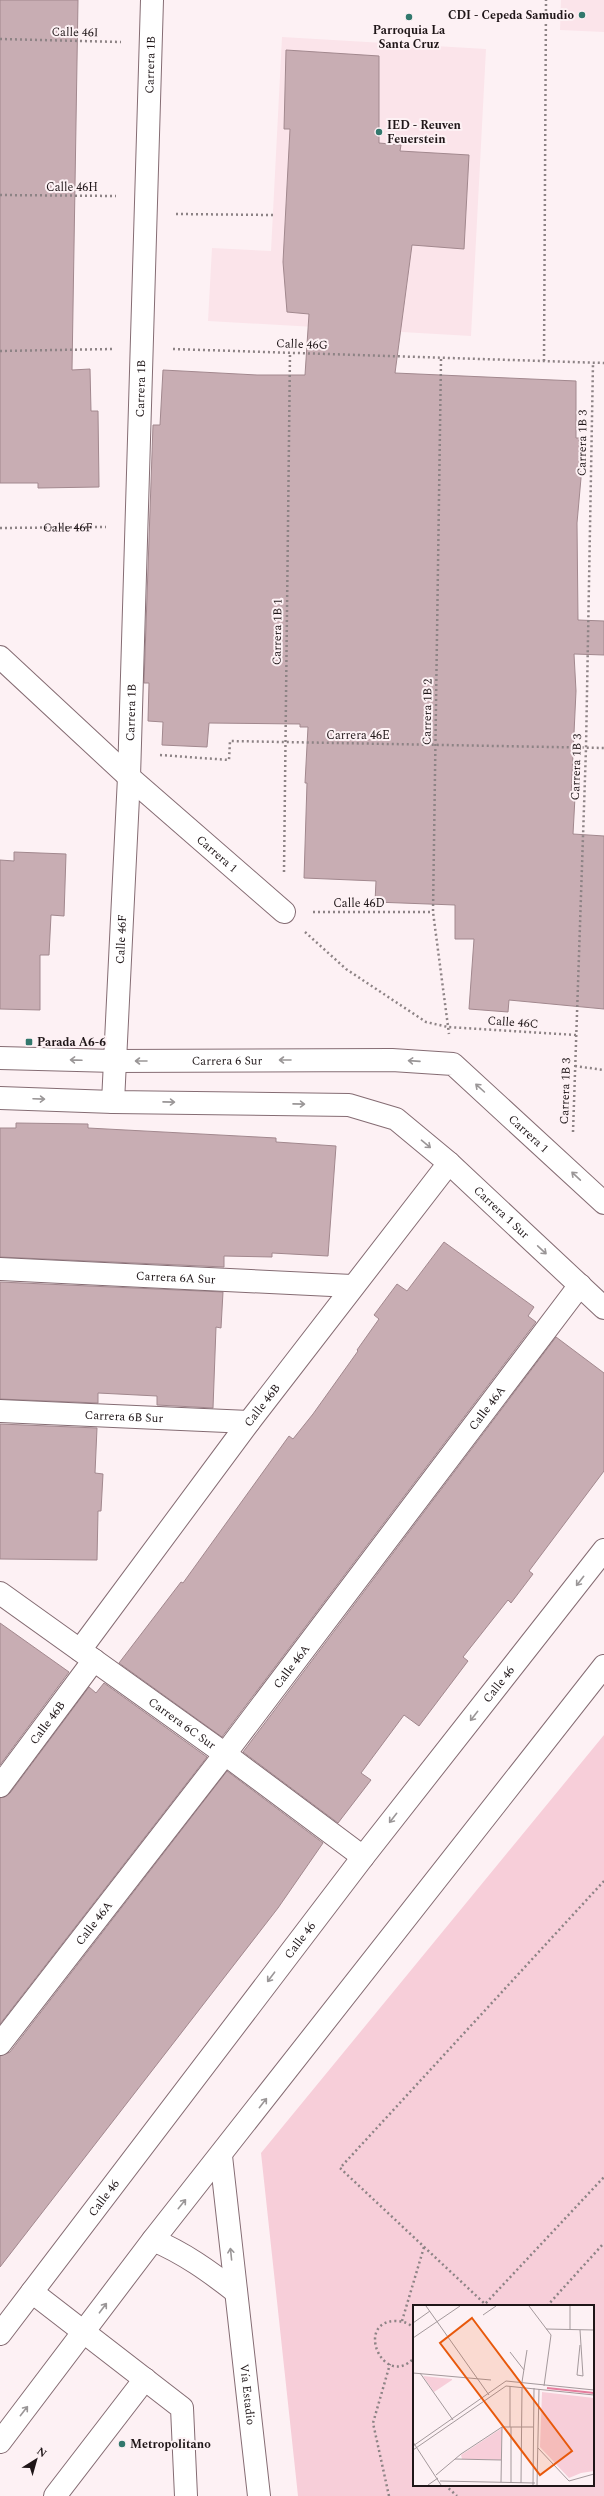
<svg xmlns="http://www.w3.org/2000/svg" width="604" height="2496" viewBox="0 0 604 2496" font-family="Spectral,serif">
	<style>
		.built { fill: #fbe4ea }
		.green { fill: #f7ced9; fill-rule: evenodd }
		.building { fill: #c8adb3; stroke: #a2888e }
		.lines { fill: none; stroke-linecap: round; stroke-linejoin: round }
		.minor-casing { stroke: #856c73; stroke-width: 24 }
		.path { stroke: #8d8385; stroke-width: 2.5; stroke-dasharray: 2 3; stroke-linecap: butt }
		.minor { stroke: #fff; stroke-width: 22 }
		.oneway { stroke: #9a9697 }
		.poi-dot { fill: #32786d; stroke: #fdf1f4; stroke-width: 1.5 }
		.labels { text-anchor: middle; stroke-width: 4; stroke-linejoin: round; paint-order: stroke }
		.poi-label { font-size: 12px; font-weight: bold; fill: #1f1618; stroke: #fdf1f4; text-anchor: start }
		.street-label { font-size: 12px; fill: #1f1618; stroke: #fdf1f4 }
		.inset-river { fill: none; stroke: #e57f9e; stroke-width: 2 }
		.inset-road { fill: none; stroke: #a4999c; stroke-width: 1 }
		.view { fill: #e8590c; fill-opacity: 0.15; stroke: #e8590c; stroke-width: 2 }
		.inset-edge { fill: none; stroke: #1f1618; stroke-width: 2 }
	</style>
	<rect width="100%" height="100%" fill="#fdf1f4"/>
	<g class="built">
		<polygon points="561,0 604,0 604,32 560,30"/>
		<polygon points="282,37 486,49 471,336 208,321 212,248 271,251"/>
	</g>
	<path class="green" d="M604,1735V2496H298L261,2153ZM414,2306H593V2485H414Z"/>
	<g class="building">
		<polygon points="0,0 78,0 72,370 90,369 91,411 98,411 99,487 38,488 38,483 0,483"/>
		<polygon points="286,50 379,56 379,143 401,145 400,151 469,155 464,249 412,245 395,373 576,381 576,438 579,438 581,478 577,523 578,620 604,621 604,655 574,654 576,691 571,797 575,797 573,834 604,836 604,1009 509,1000 508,1012 469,1009 474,939 455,939 455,905 375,902 376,881 304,878 307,783 305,783 308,727 300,727 300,724 209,723 207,747 162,745 163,722 148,721 149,683 144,683 153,425 160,425 163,370 257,375 305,375 309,314 287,312 283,262 290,129 284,129"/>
		<polygon points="14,852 66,854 64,916 51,915 49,955 40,955 40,1010 0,1009 0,860 14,861"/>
		<polygon points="16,1123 88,1124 88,1128 276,1138 276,1142 336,1146 328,1256 272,1253 272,1257 224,1256 224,1267 0,1257 0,1128 16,1128"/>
		<polygon points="444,1242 534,1307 528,1316 536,1322 222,1737 119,1663 181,1582 183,1583 289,1436 293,1439 313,1414 358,1351 357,1350 379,1319 374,1315 397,1284 407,1291"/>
		<polygon points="0,1282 223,1292 221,1328 216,1327 213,1408 157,1405 157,1396 98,1393 98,1403 0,1399"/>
		<polygon points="556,1337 604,1373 604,1471 529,1571 533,1574 511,1603 508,1600 463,1657 468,1661 419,1726 404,1715 361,1773 371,1780 338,1823 243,1752"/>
		<polygon points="0,1424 97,1428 95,1473 103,1474 101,1511 98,1511 97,1560 0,1559"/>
		<polygon points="0,1623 69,1672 0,1765"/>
		<polygon points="104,1683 207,1757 0,2024 0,1798 10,1793 89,1687 96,1693"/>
		<polygon points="227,1771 323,1843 278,1908 0,2267 0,2056 10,2052"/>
	</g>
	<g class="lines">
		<defs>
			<g id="minor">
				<path id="s2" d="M0,657L129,777L284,912"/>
				<path id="s3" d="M0,1058L115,1061L392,1060L453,1064L604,1203"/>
				<path id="s4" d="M0,1098L113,1102L349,1105L396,1119L449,1163L604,1308"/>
				<path id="s5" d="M113,1102L129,777L152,0"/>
				<path id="s6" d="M0,1269L352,1286"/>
				<path id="s7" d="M0,1411L249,1422"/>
				<path id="s8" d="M0,1593L225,1754L363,1857"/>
				<path id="s9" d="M80,1650L249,1422L449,1163"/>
				<path id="s10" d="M0,1786L94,1660"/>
				<path id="s11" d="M0,2044L225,1754L580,1285"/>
				<path id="s12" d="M221,2156L259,2496"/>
				<path d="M153,2240C184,2253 209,2271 236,2292"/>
				<polyline points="32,2292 182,2408 186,2496"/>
				<path id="s13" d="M0,2334L363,1857L604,1550"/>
				<polyline points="0,2442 153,2240 604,1666"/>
				<polyline points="55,2496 145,2379"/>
			</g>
		</defs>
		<use href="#minor" class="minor-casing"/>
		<g class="path">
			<polyline points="0,39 121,42"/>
			<polyline points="0,195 116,196"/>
			<polyline points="176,214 273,215"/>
			<polyline points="173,349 604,363"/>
			<polyline points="0,351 112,349"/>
			<polyline points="441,359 433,912 449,1034"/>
			<polyline points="544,361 546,0"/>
			<path id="s1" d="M0,528L106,527"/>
			<polyline points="160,755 229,760 230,741 604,748"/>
			<polyline points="284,872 290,352"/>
			<polyline points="313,912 433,912"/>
			<polyline points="305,932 346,969 426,1022 448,1027 576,1035"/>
			<polyline points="575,1066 604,1070"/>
			<polyline points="573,1132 586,748 593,363"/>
			<polyline points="604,1881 340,2168 485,2304 604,2177"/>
			<polyline points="547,2306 604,2243"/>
			<polyline points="402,2321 424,2247"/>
			<path d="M414,2329C410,2323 402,2321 395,2321C354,2322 384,2390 414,2358"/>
			<polyline points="414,2453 412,2455 414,2457"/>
			<polyline points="445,2485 457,2496"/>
			<polyline points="389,2496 373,2423 390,2364"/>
		</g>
		<use href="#minor" class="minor"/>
	</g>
	<defs><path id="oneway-shaft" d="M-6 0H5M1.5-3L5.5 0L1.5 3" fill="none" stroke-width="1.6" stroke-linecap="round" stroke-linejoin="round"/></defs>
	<g class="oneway">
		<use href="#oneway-shaft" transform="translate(76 1060) rotate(-178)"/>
		<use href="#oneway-shaft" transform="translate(285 1060) rotate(180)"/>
		<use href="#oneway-shaft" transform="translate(141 1061) rotate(180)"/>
		<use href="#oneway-shaft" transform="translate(414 1061) rotate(-176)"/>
		<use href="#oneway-shaft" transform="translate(480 1088) rotate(-138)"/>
		<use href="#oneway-shaft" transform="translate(39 1099) rotate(2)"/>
		<use href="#oneway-shaft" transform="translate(169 1102) rotate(1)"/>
		<use href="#oneway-shaft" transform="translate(299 1104) rotate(1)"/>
		<use href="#oneway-shaft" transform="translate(426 1144) rotate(40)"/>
		<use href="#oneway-shaft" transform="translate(576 1176) rotate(-137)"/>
		<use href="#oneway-shaft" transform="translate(542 1250) rotate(43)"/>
		<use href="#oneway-shaft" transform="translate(580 1581) rotate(128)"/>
		<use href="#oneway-shaft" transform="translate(474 1716) rotate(128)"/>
		<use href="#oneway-shaft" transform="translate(393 1818) rotate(128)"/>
		<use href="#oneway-shaft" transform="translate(271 1977) rotate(127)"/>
		<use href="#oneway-shaft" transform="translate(263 2103) rotate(-52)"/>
		<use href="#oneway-shaft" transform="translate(182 2204) rotate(-51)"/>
		<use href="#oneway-shaft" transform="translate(231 2254) rotate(-96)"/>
		<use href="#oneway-shaft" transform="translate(103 2308) rotate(-53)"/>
		<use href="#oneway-shaft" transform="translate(24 2411) rotate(-52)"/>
	</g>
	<g class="poi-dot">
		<circle cx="582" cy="15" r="4"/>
		<circle cx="409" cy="17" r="4"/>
		<circle cx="379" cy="132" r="4"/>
		<rect x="25" y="1038" width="8" height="8" rx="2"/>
		<circle cx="122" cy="2444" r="4"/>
	</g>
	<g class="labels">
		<g class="poi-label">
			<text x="574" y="19" text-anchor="end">CDI - Cepeda Samudio</text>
			<text x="409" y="34" text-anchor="middle">Parroquia La<tspan x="409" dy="14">Santa Cruz</tspan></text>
			<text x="387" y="129">IED - Reuven<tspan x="387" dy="14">Feuerstein</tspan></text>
			<text x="37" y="1046">Parada A6-6</text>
			<text x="130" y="2448">Metropolitano</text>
		</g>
		<g class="street-label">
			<text transform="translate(75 32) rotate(1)" y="4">Calle 46I</text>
			<text dy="4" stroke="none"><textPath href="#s5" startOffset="1038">Carrera 1B</textPath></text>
			<text x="72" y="191">Calle 46H</text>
			<text transform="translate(302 344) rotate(2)" y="4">Calle 46G</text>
			<text dy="4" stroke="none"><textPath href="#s5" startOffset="714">Carrera 1B</textPath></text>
			<text transform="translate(582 443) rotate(-89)" y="4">Carrera 1B 3</text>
			<text dy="4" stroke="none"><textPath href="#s1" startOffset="68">Calle 46F</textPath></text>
			<text transform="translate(277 632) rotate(-89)" y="4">Carrera 1B 1</text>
			<text dy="4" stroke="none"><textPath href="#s5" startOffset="390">Carrera 1B</textPath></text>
			<text transform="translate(427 712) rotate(-89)" y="4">Carrera 1B 2</text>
			<text x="358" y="739">Carrera 46E</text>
			<text transform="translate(576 767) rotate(-88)" y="4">Carrera 1B 3</text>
			<text dy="4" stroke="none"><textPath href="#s2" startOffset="293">Carrera 1</textPath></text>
			<text x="359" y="907">Calle 46D</text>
			<text dy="4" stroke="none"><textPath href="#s5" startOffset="163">Calle 46F</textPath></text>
			<text transform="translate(513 1022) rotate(4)" y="4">Calle 46C</text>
			<text dy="4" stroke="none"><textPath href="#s3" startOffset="227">Carrera 6 Sur</textPath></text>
			<text transform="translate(565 1091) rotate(-88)" y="4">Carrera 1B 3</text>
			<text dy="4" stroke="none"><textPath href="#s3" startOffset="556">Carrera 1</textPath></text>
			<text dy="4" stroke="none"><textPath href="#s4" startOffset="539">Carrera 1 Sur</textPath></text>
			<text dy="4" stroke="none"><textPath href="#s6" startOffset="176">Carrera 6A Sur</textPath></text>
			<text dy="4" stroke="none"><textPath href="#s9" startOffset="305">Calle 46B</textPath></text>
			<text dy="4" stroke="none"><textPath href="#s11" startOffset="801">Calle 46A</textPath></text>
			<text dy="4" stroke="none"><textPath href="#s7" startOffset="124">Carrera 6B Sur</textPath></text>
			<text dy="4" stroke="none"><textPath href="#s11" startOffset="477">Calle 46A</textPath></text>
			<text dy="4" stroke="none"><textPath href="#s13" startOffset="819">Calle 46</textPath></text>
			<text dy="4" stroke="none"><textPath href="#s10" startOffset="79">Calle 46B</textPath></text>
			<text dy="4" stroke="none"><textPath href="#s8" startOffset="224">Carrera 6C Sur</textPath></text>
			<text dy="4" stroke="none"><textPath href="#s11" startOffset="153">Calle 46A</textPath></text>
			<text dy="4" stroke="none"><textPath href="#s13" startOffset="495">Calle 46</textPath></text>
			<text dy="4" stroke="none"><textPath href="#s13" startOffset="171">Calle 46</textPath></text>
			<text dy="4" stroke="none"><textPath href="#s12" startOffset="240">Vía Estadio</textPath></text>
		</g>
	</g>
	<g transform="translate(413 2305)">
		<rect width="181" height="181" fill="#fdf1f4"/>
		<path d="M10,71L39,74V75L21,87ZM129,87L181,93V166L168,168L156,173L127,142ZM89,123L88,155L49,154L48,150Z" fill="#f7ced9"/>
		<path class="inset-river" d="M134,83L181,88"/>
		<path class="inset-road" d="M13,1L76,90M116,1L138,30L131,81M70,10L83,1M0,18L17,6M133,24L181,25M157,24V1M0,33L47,1M167,40L164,70L170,71L167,25M97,47L111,65M0,68L78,75M7,68L40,115M109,77L114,45M97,122V81M98,122V177M0,137L28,180M0,141L93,76L181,85M125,143L156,176L181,169M0,145L93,81L181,90M42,154L88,155M23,170L48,149L89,122H120M27,176L122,178M88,177L89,122M108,178L109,83M15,180L25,173M120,180L121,83M124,180L126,84"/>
		<path class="view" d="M59,13L159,146L127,170L27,38Z"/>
		<rect width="181" height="181" class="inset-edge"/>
	</g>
	<g transform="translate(36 2460) rotate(37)" stroke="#fdf1f4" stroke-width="3" paint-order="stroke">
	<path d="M0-3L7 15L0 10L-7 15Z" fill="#1f1618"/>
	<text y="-6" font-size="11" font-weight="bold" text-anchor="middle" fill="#1f1618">N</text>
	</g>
</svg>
